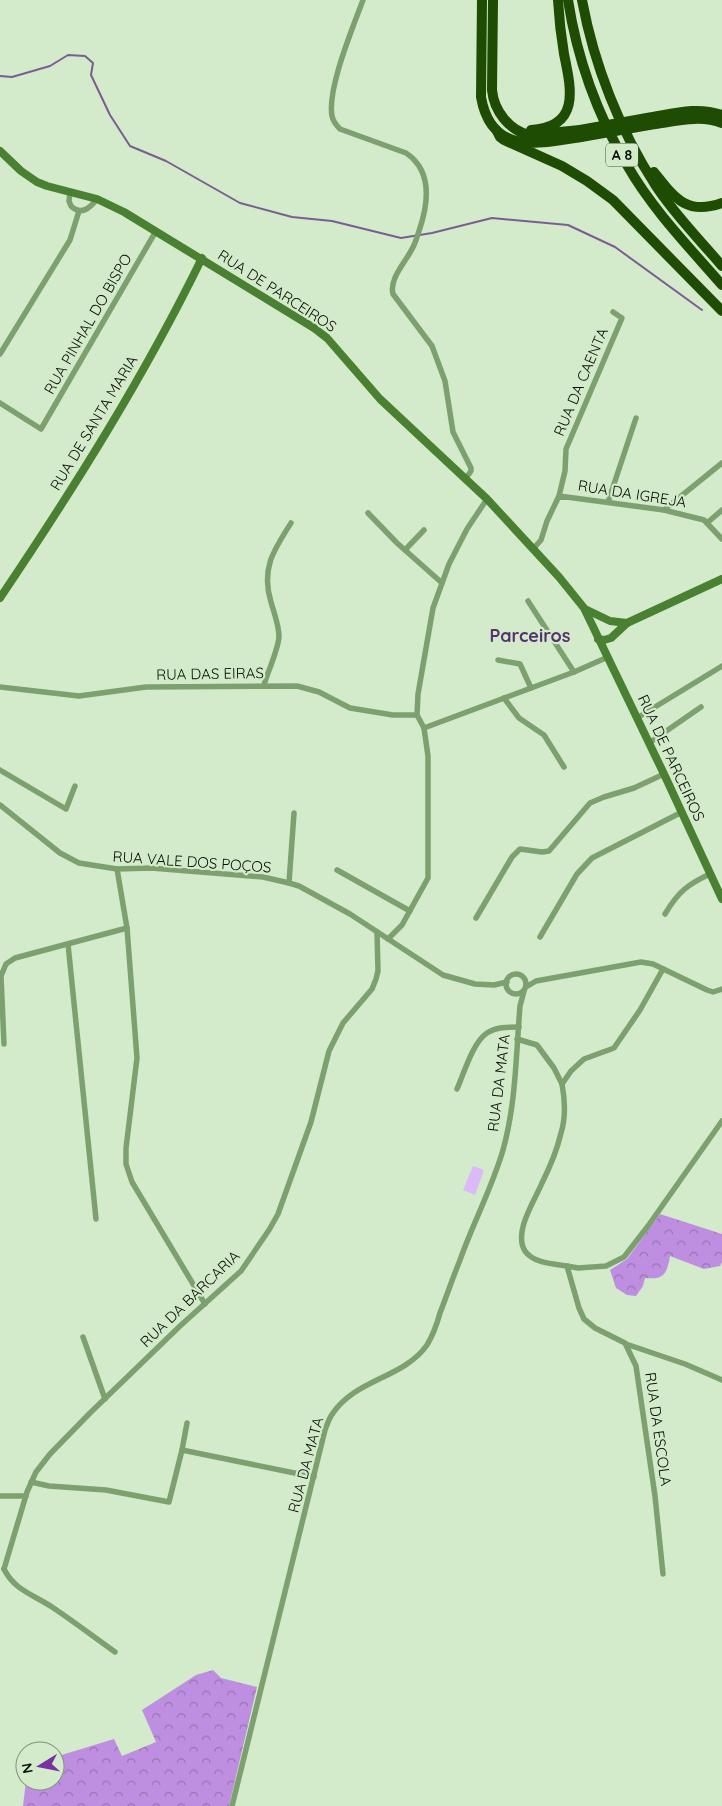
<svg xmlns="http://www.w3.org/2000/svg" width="722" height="1806" viewBox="0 0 722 1806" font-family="Quicksand,sans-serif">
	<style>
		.forest { fill: url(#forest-crowns) }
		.pitch { fill: #dcb9f7 }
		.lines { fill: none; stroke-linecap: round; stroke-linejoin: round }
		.stream { stroke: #7b5d91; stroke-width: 2 }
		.street { stroke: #7ca16f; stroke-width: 5.5 }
		.secondary { stroke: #498032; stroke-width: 8 }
		.highway { stroke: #1e4c03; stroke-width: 10 }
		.highway-bridge { stroke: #1e4c03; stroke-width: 10 }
		.labels { text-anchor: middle; stroke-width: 4.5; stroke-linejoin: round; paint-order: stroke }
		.shield { fill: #d3ebca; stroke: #455241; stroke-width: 1 }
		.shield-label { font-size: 14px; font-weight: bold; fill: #081006 }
		.street-label { font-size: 15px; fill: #081006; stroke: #d3ebca }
		.quarter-label { font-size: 18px; font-weight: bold; fill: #55336c; stroke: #d3ebca }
	</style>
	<defs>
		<pattern id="forest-crowns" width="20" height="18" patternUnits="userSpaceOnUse" patternTransform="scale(1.25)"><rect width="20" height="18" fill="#be8fe0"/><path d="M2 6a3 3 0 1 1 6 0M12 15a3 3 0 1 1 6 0" fill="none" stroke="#9873b4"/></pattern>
	</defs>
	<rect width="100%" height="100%" fill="#d3ebca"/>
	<g class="forest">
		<path d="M660,1214L722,1234V1262L720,1266L704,1269L670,1256C667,1274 664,1280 645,1278L643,1286L636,1296L627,1295L616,1288L610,1270L627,1259Z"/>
		<polygon points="213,1670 221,1678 257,1687 229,1806 23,1806 26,1781 55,1781 55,1757 114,1739 122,1756 156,1742 142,1710 196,1675"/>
	</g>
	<polygon class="pitch" points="473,1166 484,1170 475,1195 463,1190"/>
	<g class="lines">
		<polyline class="stream" points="0,76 12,77 50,66 68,55 85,56 93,63 91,75 110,115 130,146 166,161 240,203 292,217 332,221 401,238 432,233 492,218 568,225 615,247 702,310"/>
		<g class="street">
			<path d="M363,0C353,27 327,89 332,116C333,121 336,125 340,129L406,153C433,171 428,205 419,231C417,237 415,244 412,249C405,263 389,279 393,294L432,346L445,381L453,432L471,468V471L466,478"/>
			<path d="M70,192L69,201L71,206C81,216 90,208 97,199"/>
			<polyline points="0,354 70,240 79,211"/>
			<polyline points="0,403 41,429 156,231"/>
			<polyline points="559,496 565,471 566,449 622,318 613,312"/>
			<polyline points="608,502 636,418"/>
			<polyline points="664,510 722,463"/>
			<polyline points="368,513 397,543 442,583"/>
			<polyline points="707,523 722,510"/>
			<polyline points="533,549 541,540 547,521 559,496 664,510 704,520 722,539"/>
			<polyline points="405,550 424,530"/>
			<polyline points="528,601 574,672"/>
			<polyline points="498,660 520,664 531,688"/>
			<path d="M264,685C268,671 278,650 279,637C279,625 274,613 271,602C261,569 273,551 291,523"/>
			<polyline points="0,687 79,696 146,687 297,686 319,692 350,708 393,715 417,715"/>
			<polyline points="504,698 519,718 544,735 564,767"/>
			<polyline points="637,718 722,666"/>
			<polyline points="424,728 574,672 608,657"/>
			<polyline points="649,743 701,707"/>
			<polyline points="0,770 66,809 75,786"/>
			<polyline points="0,805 60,853 79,863 117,869 151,868 263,877 289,883 299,886 350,914 443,975 475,984 494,985 507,982"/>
			<polyline points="117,869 127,928 137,1058 126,1148 126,1164 132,1182 205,1304"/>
			<polyline points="337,870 410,911"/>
			<polyline points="289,883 294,813"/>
			<path d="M665,914C678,892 688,884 710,874"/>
			<polyline points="476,918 512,857 520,849 542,852 549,851 590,803 604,797 634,788 664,774"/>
			<polyline points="540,937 577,874 592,858 682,812"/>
			<polyline points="388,939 402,925 428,878 428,756 424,728 417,715 418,694 433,608 449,564 467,529 487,499"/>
			<polyline points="68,944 96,1219"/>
			<path d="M663,969L640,1010L614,1048L584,1059L571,1071L562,1084C565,1100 566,1117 561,1133C557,1150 550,1167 542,1183C535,1200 513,1232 525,1251C533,1263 553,1264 567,1266L579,1308L584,1319L595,1328L625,1343L636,1366L655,1496L663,1574"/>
			<circle cx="516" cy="984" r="10"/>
			<polyline points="526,987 536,981 641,962 653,964 707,990 713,992 722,989"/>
			<polyline points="517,1039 537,1045 554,1068 562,1084"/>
			<polyline points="4,1044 1,976 6,964 15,958 127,928"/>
			<path d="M457,1089C464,1073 473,1042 487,1033C496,1027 508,1027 519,1027"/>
			<polyline points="567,1266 578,1268 606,1266 624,1257 648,1226 722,1121"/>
			<polyline points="83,1337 105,1399"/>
			<polyline points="626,1344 685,1364 722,1380"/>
			<polyline points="182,1450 187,1423"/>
			<polyline points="31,1482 49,1486 106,1490 169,1502 182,1450 314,1477"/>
			<polyline points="0,1496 26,1496"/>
			<polyline points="4,1569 27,1492 36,1472 50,1454 90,1413 180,1326 241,1271 269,1230 278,1214 311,1122 329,1051 343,1023 372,989 376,979 378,971 377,932"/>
			<path d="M4,1569C14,1590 34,1595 52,1607C73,1621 94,1637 115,1652"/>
			<path d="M232,1806L325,1430C327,1425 329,1418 333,1413C356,1379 404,1378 427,1345C433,1335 437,1324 440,1313C447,1295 453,1277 460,1260C473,1223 492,1188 503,1150C516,1104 516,1054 520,1006L524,991"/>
		</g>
		<g class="secondary">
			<polyline points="0,151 21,171 37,182 47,186 97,199 124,212 314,328 327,338 380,399 487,499 559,577 584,608 664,774 722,899"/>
			<path d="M0,598C74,488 144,377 202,258"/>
			<polyline points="585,609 610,621 627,623"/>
			<polyline points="598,639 604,640 611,638 627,623 722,579"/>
		</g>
		<g class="highway">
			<path d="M482,0L481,97C491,155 538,144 581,137"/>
			<path d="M493,0L492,90C494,111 509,130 529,135L580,130"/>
			<path d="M568,0C577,58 597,114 627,165C652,209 689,247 722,285"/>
			<path d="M582,0C594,65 620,131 656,186C675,215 700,240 722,266"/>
			<path d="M647,118C672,114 697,106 722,115"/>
			<path d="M649,125C673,122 699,114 722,123"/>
			<path d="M531,130C581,127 571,88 564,54C561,36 559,18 558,0"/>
			<polyline points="497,131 500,137 504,140 562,166 587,181 613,200 722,311"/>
			<path d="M654,172C674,197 686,216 722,203"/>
		</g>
		<g class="highway-bridge">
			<polyline points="580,130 647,118"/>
			<polyline points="581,137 649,125"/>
		</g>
	</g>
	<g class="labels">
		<rect class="shield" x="606" y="143.5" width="32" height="23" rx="4"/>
		<g class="shield-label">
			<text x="622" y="160">A 8</text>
		</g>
		<g class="street-label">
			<text transform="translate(277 291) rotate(33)" y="5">RUA DE PARCEIROS</text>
			<text transform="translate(88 324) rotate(-60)" y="5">RUA PINHAL DO BISPO</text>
			<text transform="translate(581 382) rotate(-67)" y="5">RUA DA CAENTA</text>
			<text transform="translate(94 423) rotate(-59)" y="5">RUA DE SANTA MARIA</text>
			<text transform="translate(632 494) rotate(9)" y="5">RUA DA IGREJA</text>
			<text transform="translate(210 674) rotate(-1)" y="5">RUA DAS EIRAS</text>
			<text transform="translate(671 758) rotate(65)" y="5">RUA DE PARCEIROS</text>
			<text transform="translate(192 862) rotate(4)" y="5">RUA VALE DOS POÇOS</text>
			<text transform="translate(499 1083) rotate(-83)" y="5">RUA DA MATA</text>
			<text transform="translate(190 1299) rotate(-44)" y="5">RUA DA BARCARIA</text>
			<text transform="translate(658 1429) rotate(82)" y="5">RUA DA ESCOLA</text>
			<text transform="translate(306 1465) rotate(-75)" y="5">RUA DA MATA</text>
		</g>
		<g class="quarter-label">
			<text x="530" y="642">Parceiros</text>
		</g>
	</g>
	<g transform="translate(40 1766) rotate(260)"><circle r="24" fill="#d3ebca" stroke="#82937c"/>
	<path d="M0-4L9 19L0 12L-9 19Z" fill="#7830a2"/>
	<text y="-8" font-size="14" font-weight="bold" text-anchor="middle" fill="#081006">N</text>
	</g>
</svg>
